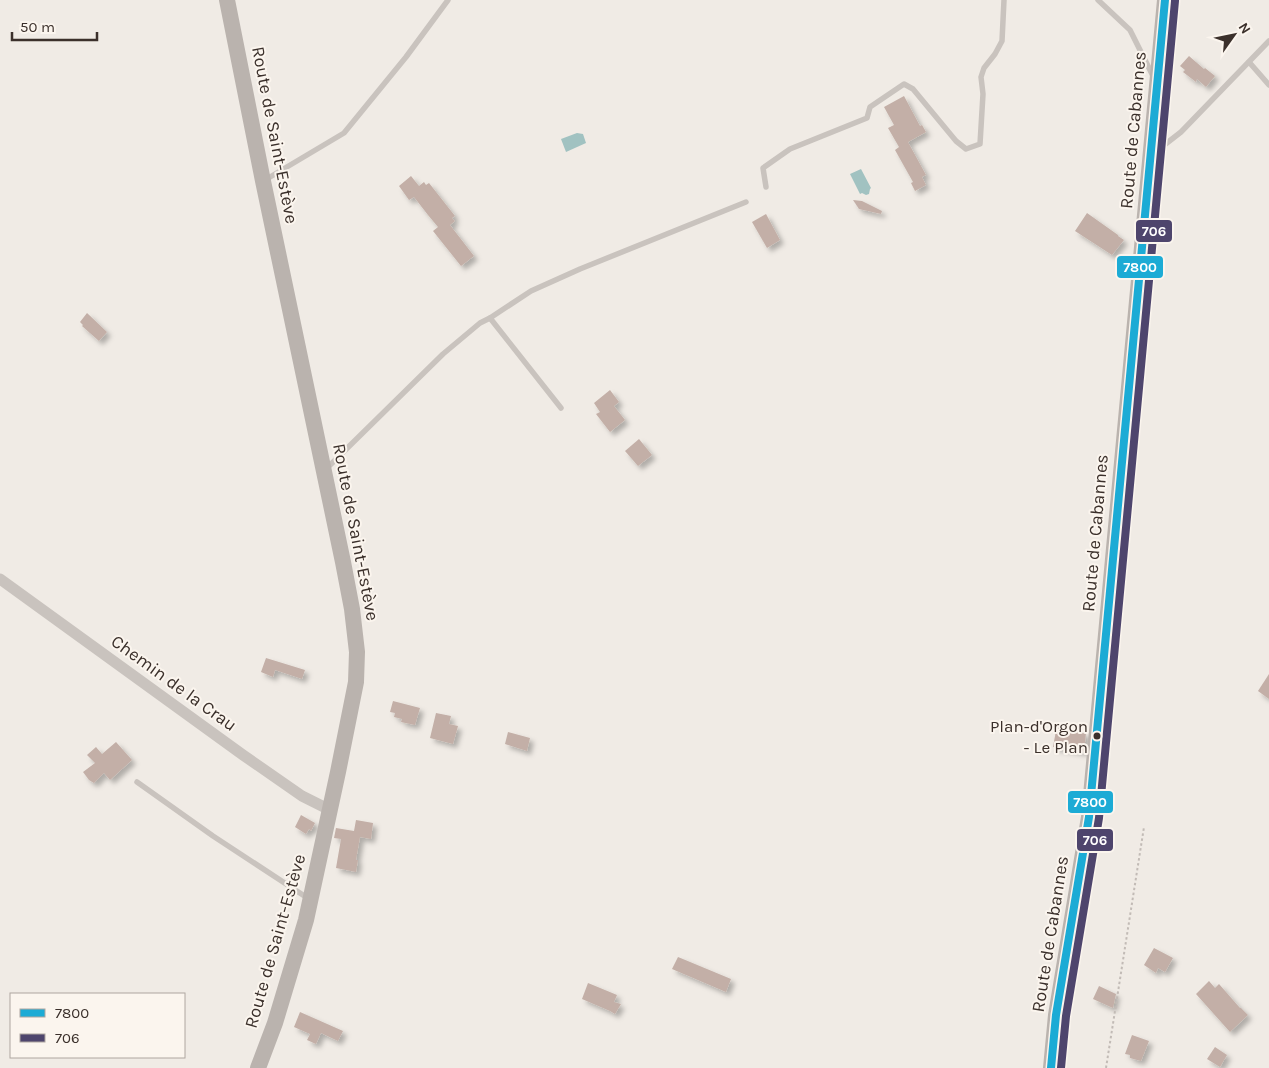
<svg xmlns="http://www.w3.org/2000/svg" width="1269" height="1068" viewBox="0 0 1269 1068" font-family="Karla,sans-serif">
	<style>
		.water { fill: #a1c2c1 }
		.building { fill: #c3afa7; filter: url(#shadow) }
		.lines { fill: none; stroke-linecap: round; stroke-linejoin: round }
		.path { stroke: #c2bbb6; stroke-width: 2; stroke-dasharray: 2.5 2.5; stroke-linecap: butt }
		.lane { stroke: #c9c3be; stroke-width: 5.5 }
		.street { stroke: #c9c3be; stroke-width: 11 }
		.secondary { stroke: #bab3ae; stroke-width: 16 }
		.bus-1-casing { stroke: #fbf5ee; stroke-width: 11 }
		.bus-2-casing { stroke: #fbf5ee; stroke-width: 11 }
		.bus-1 { stroke: #1cabd5; stroke-width: 8 }
		.bus-2 { stroke: #4e456d; stroke-width: 8 }
		.bus-dot { fill: #3b302b; stroke: #fbf5ee; stroke-width: 2 }
		.labels { text-anchor: middle; stroke-width: 4; stroke-linejoin: round; paint-order: stroke }
		.bus-label { font-size: 17px; fill: #3b302b; stroke: #fbf5ee; text-anchor: end }
		.street-label { font-size: 18px; fill: #3b302b; stroke: #fbf5ee }
		.line-badge { stroke: #fbf5ee; stroke-width: 2 }
		.badge-label { font-size: 14px; text-anchor: middle; font-weight: bold; fill: #fff }
	</style>
	<defs>
		<filter id="shadow"><feDropShadow dx="4" dy="4" stdDeviation="2.5" flood-color="#0004"/></filter>
	</defs>
	<rect width="100%" height="100%" fill="#f0ebe5"/>
	<g class="water">
		<polygon points="577,133 583,134 586,143 566,152 561,139"/>
		<polygon points="861,169 871,188 870,189 869,194 866,195 862,193 860,194 850,174"/>
	</g>
	<g class="building">
		<polygon points="1189,56 1204,69 1205,68 1215,76 1206,87 1197,79 1196,82 1183,72 1185,70 1180,66"/>
		<polygon points="904,96 920,126 922,125 926,132 908,142 926,175 922,177 926,185 915,191 911,183 913,182 895,150 899,147 888,128 894,125 884,107"/>
		<polygon points="411,176 419,186 424,182 426,185 429,183 455,216 452,218 455,221 450,225 474,256 461,266 433,231 438,227 428,215 414,197 409,200 399,186"/>
		<polygon points="853,200 862,201 882,211 881,214 859,209"/>
		<polygon points="1087,213 1118,235 1118,236 1124,240 1112,255 1075,231"/>
		<polygon points="766,214 780,240 767,248 752,222"/>
		<polygon points="87,313 107,332 99,341 82,326 83,325 80,322"/>
		<polygon points="610,390 619,402 614,406 625,420 610,432 596,414 600,412 594,403"/>
		<polygon points="639,439 652,455 638,466 625,451"/>
		<polygon points="266,658 305,670 302,679 275,670 273,677 261,672"/>
		<polygon points="1269,674 1269,699 1258,691"/>
		<polygon points="393,701 420,708 415,725 401,722 402,719 394,717 395,713 390,712"/>
		<polygon points="436,713 451,716 449,724 458,726 453,744 430,738"/>
		<polygon points="1057,725 1068,726 1067,731 1086,733 1084,752 1053,747"/>
		<polygon points="508,732 530,738 527,751 505,744"/>
		<polygon points="116,742 132,760 110,780 104,773 94,783 89,780 83,772 95,763 87,755 96,747 102,754"/>
		<polygon points="301,815 315,823 311,831 309,829 306,834 295,827"/>
		<polygon points="356,820 373,823 371,839 360,837 356,860 358,860 356,872 336,868 341,839 334,838 336,828 354,831"/>
		<polygon points="1154,948 1173,958 1165,972 1158,968 1156,973 1144,965"/>
		<polygon points="678,957 731,979 726,992 672,969"/>
		<polygon points="1209,981 1215,988 1219,984 1240,1008 1241,1008 1248,1015 1230,1032 1196,994"/>
		<polygon points="588,983 617,995 614,1002 621,1004 615,1014 610,1011 582,999"/>
		<polygon points="1099,986 1116,994 1113,1008 1093,999"/>
		<polygon points="300,1012 343,1031 338,1041 321,1033 316,1044 307,1040 310,1034 294,1027"/>
		<polygon points="1132,1035 1149,1041 1141,1061 1130,1058 1130,1055 1125,1054"/>
		<polygon points="1215,1047 1227,1055 1220,1067 1207,1059"/>
	</g>
	<g class="lines">
		<polyline class="path" points="1106,1068 1144,827"/>
		<g class="lane">
			<polyline points="1098,0 1130,30 1153,76"/>
			<polyline points="1249,62 1269,85"/>
			<polyline points="1154,153 1181,132 1269,41"/>
			<polyline points="265,180 344,133 406,57 448,0"/>
			<polyline points="766,187 763,168 790,149 867,118 870,107 904,84 913,89 956,141 966,149 980,144 983,94 981,77 984,68 995,54 1002,41 1004,0"/>
			<polyline points="490,318 531,291 580,269 746,202"/>
			<polyline points="326,469 443,354 480,323 490,318 561,408"/>
			<polyline points="137,782 213,836 309,899"/>
		</g>
		<polyline class="street" points="0,579 243,755 302,796 330,810"/>
		<g class="secondary">
			<polyline points="227,0 263,181 343,562 352,609 357,652 356,682 338,772 306,920 275,1023 258,1068"/>
			<polyline points="1051,1068 1056,1015 1089,817 1165,0"/>
		</g>
		<defs>
			<polyline id="bus-1" points="1051,1068 1056,1015 1089,817 1165,0"/>
			<polyline id="bus-2" points="1061,1068 1066,1016 1099,818 1175,1"/>
		</defs>
		<use href="#bus-1" class="bus-1-casing"/>
		<use href="#bus-2" class="bus-2-casing"/>
		<use href="#bus-1" class="bus-1"/>
		<use href="#bus-2" class="bus-2"/>
	</g>
	<circle class="bus-dot" cx="1097" cy="736" r="4.5"/>
	<g class="labels">
		<g class="bus-label">
			<text x="1088" y="732">Plan-d'Orgon<tspan x="1088" dy="21">- Le Plan</tspan></text>
		</g>
		<g class="street-label">
			<text transform="translate(1133 130) rotate(-85)" y="6">Route de Cabannes</text>
			<text transform="translate(275 135) rotate(79)" y="6">Route de Saint-Estève</text>
			<text transform="translate(356 532) rotate(79)" y="6">Route de Saint-Estève</text>
			<text transform="translate(1095 533) rotate(-85)" y="6">Route de Cabannes</text>
			<text transform="translate(174 683) rotate(36)" y="6">Chemin de la Crau</text>
			<text transform="translate(1050 934) rotate(-81)" y="6">Route de Cabannes</text>
			<text transform="translate(275 941) rotate(-74)" y="6">Route de Saint-Estève</text>
		</g>
	</g>
	<g class="line-badge">
		<rect x="1135" y="219" width="38" height="24" rx="5" fill="#4e456d"/>
		<rect x="1116" y="255" width="48" height="24" rx="5" fill="#1cabd5"/>
		<rect x="1067" y="790" width="47" height="24" rx="5" fill="#1cabd5"/>
		<rect x="1076" y="828" width="38" height="24" rx="5" fill="#4e456d"/>
	</g>
	<g class="badge-label">
		<text x="1154" y="236">706</text>
		<text x="1140" y="272">7800</text>
		<text x="1090" y="807">7800</text>
		<text x="1095" y="845">706</text>
	</g>
	<rect x="10" y="993" width="175" height="65" fill="#fbf5ee" stroke="#aea6a0"/>
	<rect x="20" y="1009" width="25" height="8" fill="#1cabd5" stroke="#aea6a0"/>
	<text x="55" y="1018" font-size="15" fill="#3b302b">7800</text>
	<rect x="20" y="1034" width="25" height="8" fill="#4e456d" stroke="#aea6a0"/>
	<text x="55" y="1043" font-size="15" fill="#3b302b">706</text>
	<g transform="translate(1234 35) rotate(57)" stroke="#fbf5ee" stroke-width="4" paint-order="stroke">
	<path d="M0-4L9 19L0 12L-9 19Z" fill="#3b302b"/>
	<text y="-8" font-size="14" font-weight="bold" text-anchor="middle" fill="#3b302b">N</text>
	</g>
	<path d="M12 32v8h85v-8" fill="none" stroke="#3b302b" stroke-width="2.5"/>
	<text x="20" y="32" font-size="15" fill="#3b302b" stroke="#fbf5ee" stroke-width="4" paint-order="stroke">50 m</text>
</svg>
